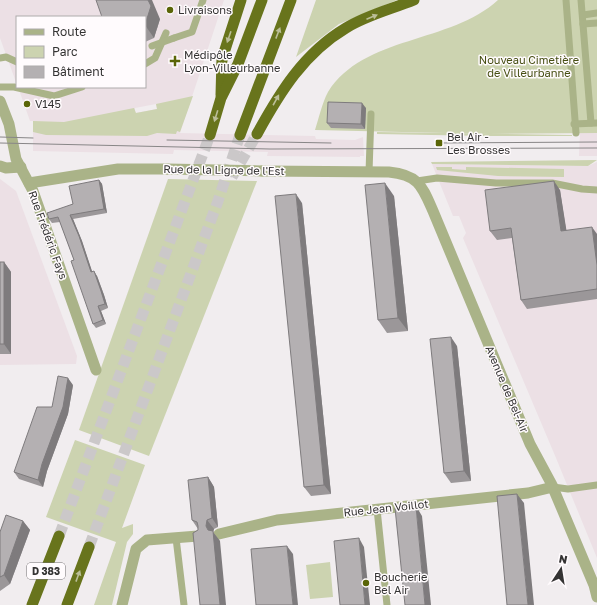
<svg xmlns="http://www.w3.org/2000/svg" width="597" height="605" viewBox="0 0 597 605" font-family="'Golos Text',sans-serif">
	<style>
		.built { fill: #ece0e5; fill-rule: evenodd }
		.green { fill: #ccd3b0 }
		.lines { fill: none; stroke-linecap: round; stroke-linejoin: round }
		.trunk-tunnel { stroke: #cbc8c9; stroke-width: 11; stroke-dasharray: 11 5.5; stroke-linecap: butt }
		.service { stroke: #aab388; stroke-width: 7 }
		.minor { stroke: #aab388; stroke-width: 11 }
		.trunk { stroke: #68741c; stroke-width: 11 }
		.tram { stroke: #888687; stroke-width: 1 }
		.service-bridge { stroke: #aab388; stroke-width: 7 }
		.minor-bridge { stroke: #aab388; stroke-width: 11 }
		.wall { fill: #9b9799 }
		.shaded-wall { fill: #7e7b7d }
		.building { fill: #b4b0b2; stroke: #7e7b7d }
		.oneway { fill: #bbbe98 }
		.poi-dot { fill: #5a6507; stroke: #fffbfd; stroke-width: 1.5 }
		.labels { text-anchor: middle; stroke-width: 3; stroke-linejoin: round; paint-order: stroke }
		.shield { fill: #fffbfd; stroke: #716f70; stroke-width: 1 }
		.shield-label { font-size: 10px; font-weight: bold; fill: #343333 }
		.poi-label { font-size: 11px; fill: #343333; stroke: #fffbfd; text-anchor: start }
		.park-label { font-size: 11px; fill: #474f13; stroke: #fffbfd }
		.street-label { font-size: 11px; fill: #343333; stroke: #fffbfd }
	</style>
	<rect width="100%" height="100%" fill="#f1edef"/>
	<g class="built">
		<path d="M0,0H224L180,133L315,136L316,139L355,140L363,137L364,156H360V157L267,156L268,152L174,150L173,154L33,151V121H30L18,87H145V17H17V85L0,38ZM156,104L157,109L135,113V108Z"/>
		<polygon points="580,133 597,133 597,156 579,156"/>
		<polygon points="597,162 597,558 556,458 463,238 466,233 459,216 453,216 432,164 588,166"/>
		<polygon points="0,179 16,191 77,356 76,364 0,365"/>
	</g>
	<g class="green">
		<polygon points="316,0 397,0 339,24 296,57"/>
		<path d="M498,0H597V133L489,134L315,130C319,118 322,103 328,92C364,35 450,44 498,0Z"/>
		<polygon points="193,96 180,132 177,131 176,134 157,133 147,136 46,135 33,132 33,121 64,122 134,108 136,113 157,109 156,104"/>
		<polygon points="377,132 572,135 572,136 486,136 377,134"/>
		<polygon points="597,160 588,166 432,164 431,162"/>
		<polygon points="436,167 452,167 452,169 466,170 466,167 564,169 564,177 498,176 437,170"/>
		<polygon points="168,179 257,181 149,456 79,430"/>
		<polygon points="75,440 145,465 122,528 133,524 133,534 127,542 112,605 94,605 116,542 46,517"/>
		<polygon points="330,562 333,597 310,599 306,565"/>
	</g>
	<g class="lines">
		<g class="trunk-tunnel">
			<polyline points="232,177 257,134"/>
			<polyline points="59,536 210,135"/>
			<polyline points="89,547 218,201 240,135"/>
		</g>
		<g class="service">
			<polyline points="566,0 576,133"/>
			<polyline points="581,0 591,123"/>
			<polyline points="583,15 597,13"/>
			<polyline points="583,24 597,23"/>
			<polyline points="174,38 192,32 203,0"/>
			<polyline points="0,58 6,57 17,62"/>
			<polyline points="145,64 155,58 166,33"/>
			<polyline points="0,87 14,87 54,96 82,87"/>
			<polyline points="574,124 597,123"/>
			<polyline points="369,172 371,114"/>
			<polyline points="417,181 437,178 496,183 552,183 582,189 597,190"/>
			<polyline points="553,487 568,489 597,485"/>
			<polyline points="377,509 387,605"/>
			<polyline points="176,538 184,605"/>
		</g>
		<g class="minor">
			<polyline points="0,101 9,124 16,159 33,191 96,370"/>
			<polyline points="0,166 6,168 21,167"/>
			<path d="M262,171L389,172C419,175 422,186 433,211L530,444L551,483L594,585L597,597"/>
			<polyline points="29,183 118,169 167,169"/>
			<polyline points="219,534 277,520 528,493 553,487"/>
			<polyline points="122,605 136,549 147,540 198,536"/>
		</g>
		<g class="trunk">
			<polyline points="221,95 222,59 241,0"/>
			<path d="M257,134C280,92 304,53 346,28C367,15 392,9 414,0"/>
			<polyline points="210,135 221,98 238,64 262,0"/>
			<polyline points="240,135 291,0"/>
			<polyline points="32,605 59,536"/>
			<polyline points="67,605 89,547"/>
		</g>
		<g class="tram">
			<polyline points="0,137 33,138"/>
			<polyline points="167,140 331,143"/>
			<polyline points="0,143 270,149 597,148"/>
			<polyline points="437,143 597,142"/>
		</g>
		<polyline class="service-bridge" points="152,46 174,38"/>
		<polyline class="minor-bridge" points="167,169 262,171"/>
	</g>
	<g class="wall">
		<polygon points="145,17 160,19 154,38 145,42"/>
		<polygon points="366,108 365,129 331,128 327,123"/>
		<polygon points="99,180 102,184 107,213 73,219 82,241 92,272 97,276 104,295 108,308 101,311 106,324 96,328 93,324 74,260 60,222 52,223 49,219 73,204"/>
		<polygon points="560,190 566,230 597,234 597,299 527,309 521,300 512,238 497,240 490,231"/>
		<polygon points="394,196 408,331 387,333 378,320"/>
		<polygon points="302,203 331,494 311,496 304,487"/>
		<polygon points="0,262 4,262 11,272 11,354 0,354"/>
		<polygon points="457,346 471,481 451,483 444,473"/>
		<polygon points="73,385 68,414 47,471 43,487 19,479 14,472 52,407"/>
		<polygon points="208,477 214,487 218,527 214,529 213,532 220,541 198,530 198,529 192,520"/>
		<polygon points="23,521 30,530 10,584 0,591 0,532"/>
	</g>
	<g class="shaded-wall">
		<polygon points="148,0 152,0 160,19 154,38 145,25"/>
		<polygon points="362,103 366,108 365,129 361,124"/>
		<polygon points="99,180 102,184 107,213 104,209"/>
		<polygon points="554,181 560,190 568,240 561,231"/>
		<polygon points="385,183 394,196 408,331 398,318"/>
		<polygon points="296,194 302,203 331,494 324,485"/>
		<polygon points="70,215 73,219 82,241 94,277 91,272"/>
		<polygon points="592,227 597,234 597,265"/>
		<polygon points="4,262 11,272 11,354 4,344"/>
		<polygon points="94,271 97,276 104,295 108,308 105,304"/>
		<polygon points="98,306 101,311 106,324 103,320"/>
		<polygon points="451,337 457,346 471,481 464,471"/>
		<polygon points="68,378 73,385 68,414 47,471 43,487 38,480 42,464"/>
		<polygon points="208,477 214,487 218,527 212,518"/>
		<polygon points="517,494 524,503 534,605 528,605"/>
		<polygon points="416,506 422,516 431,605 425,605"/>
		<polygon points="207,520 214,529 213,532 220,541 226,605 220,605 208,530 206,526"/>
		<polygon points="23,521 30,530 10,584 4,575"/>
		<polygon points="359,538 364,547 370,605 365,605"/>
		<polygon points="287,546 293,554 298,605 293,605"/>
	</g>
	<g class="building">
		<polygon points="96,0 148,0 151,6 145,25 145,17 102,17"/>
		<polygon points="328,102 362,103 361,124 327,123"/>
		<polygon points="99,180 104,209 70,215 79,236 91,272 94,271 101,291 105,304 98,306 103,320 93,324 71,261 74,260 58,217 49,219 47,213 73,204 69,186"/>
		<polygon points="554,181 561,231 592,227 597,265 597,289 521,300 511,228 490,231 485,190"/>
		<polygon points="385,183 398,318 378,320 365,185"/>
		<polygon points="296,194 324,485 304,487 275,196"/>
		<rect x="0" y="262" width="4" height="82"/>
		<polygon points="451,337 464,471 444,473 430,339"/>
		<polygon points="58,376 68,378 63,407 42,464 38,480 14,472 37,407 52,407"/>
		<polygon points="208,477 212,518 207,520 206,526 208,530 213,531 220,605 200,605 193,533 198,530 198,526 197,522 192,520 188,480"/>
		<polygon points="517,494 528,605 507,605 497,496"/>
		<polygon points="416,506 425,605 405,605 395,508"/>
		<polygon points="6,515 23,521 4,575 0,577 0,532"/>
		<polygon points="359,538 365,605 340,605 334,541"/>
		<polygon points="287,546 293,605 256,605 251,549"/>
	</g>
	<defs><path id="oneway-solid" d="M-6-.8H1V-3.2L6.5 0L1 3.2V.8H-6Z"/></defs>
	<g class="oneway">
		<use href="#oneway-solid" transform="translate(372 17) rotate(-23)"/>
		<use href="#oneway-solid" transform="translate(278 33) rotate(-69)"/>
		<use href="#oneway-solid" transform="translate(229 37) rotate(109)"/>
		<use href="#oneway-solid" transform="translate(276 100) rotate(-61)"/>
		<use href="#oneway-solid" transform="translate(216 116) rotate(107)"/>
		<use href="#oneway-solid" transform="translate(78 576) rotate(-70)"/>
	</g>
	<g class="poi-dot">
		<circle cx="170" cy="10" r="4"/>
		<path d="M173 55h4v4h4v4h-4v4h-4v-4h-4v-4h4z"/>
		<circle cx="27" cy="104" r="4"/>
		<rect x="435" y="139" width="8" height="8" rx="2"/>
		<circle cx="366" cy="583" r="4"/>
	</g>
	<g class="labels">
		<rect class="shield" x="27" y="563" width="38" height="16" rx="3"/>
		<g class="shield-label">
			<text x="46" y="575">D 383</text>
		</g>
		<g class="poi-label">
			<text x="178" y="14">Livraisons</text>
			<text x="184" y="59">Médipôle<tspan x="184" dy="13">Lyon-Villeurbanne</tspan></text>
			<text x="35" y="108">V145</text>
			<text x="447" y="141">Bel Air -<tspan x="447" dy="13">Les Brosses</tspan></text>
			<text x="374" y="581">Boucherie<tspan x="374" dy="13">Bel Air</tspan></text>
		</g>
		<g class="park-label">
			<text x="529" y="64">Nouveau Cimetière<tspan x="529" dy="13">de Villeurbanne</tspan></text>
		</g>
		<g class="street-label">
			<text transform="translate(224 170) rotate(1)" y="4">Rue de la Ligne de l'Est</text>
			<text transform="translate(48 235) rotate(70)" y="4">Rue Frédéric Fays</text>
			<text transform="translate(507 389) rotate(67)" y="4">Avenue de Bel-Air</text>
			<text transform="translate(386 508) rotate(-6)" y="4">Rue Jean Voillot</text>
		</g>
	</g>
	<rect x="16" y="16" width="130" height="72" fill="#fffbfd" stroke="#aeabac"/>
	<rect x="24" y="29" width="20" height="6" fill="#aab388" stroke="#aeabac"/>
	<text x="52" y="36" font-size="12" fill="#343333">Route</text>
	<rect x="24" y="46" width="20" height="12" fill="#ccd3b0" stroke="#aeabac"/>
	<text x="52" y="56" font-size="12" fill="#343333">Parc</text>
	<rect x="24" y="66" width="20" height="12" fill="#b4b0b2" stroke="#aeabac"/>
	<text x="52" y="76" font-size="12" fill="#343333">Bâtiment</text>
	<g transform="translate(561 569) rotate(12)" stroke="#fffbfd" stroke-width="3" paint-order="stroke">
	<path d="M0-3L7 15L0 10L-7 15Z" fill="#343333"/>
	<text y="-6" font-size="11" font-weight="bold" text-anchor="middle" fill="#343333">N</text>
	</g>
</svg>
